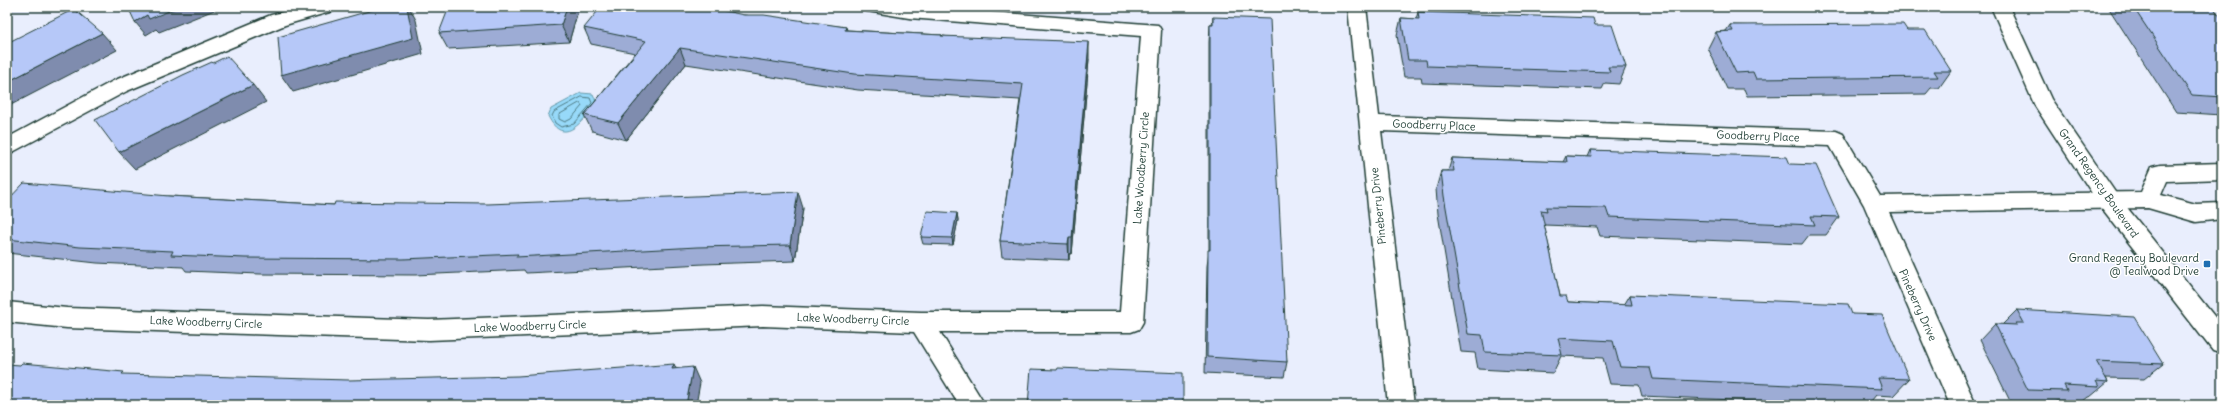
<svg xmlns="http://www.w3.org/2000/svg" width="2229" height="412" viewBox="0 0 2229 412" font-family="Delius,sans-serif">
	<style>
		.water { fill: #97d9f9; stroke: #679baa }
		.lines { fill: none; stroke-linecap: round; stroke-linejoin: round }
		.shore { stroke: #4f7b83; stroke-width: 1 }
		.minor-casing { stroke: #1f3d34; stroke-width: 3 }
		.tertiary-casing { stroke: #1f3d34; stroke-width: 3 }
		.minor { fill: #fff; fill-rule: evenodd }
		.tertiary { fill: #fff; fill-rule: evenodd }
		.wall { fill: #9dacd5; stroke: #1f3d34 }
		.shaded-wall { fill: #7f8cae; stroke: #1f3d34 }
		.building { fill: #b6c8f8; stroke: #1f3d34 }
		.poi-dot { fill: #1f6fb2; stroke: #fff; stroke-width: 1.5 }
		.labels { text-anchor: middle; stroke-width: 3; stroke-linejoin: round; paint-order: stroke }
		.street-label { font-size: 11px; fill: #1f3d34; stroke: #fff }
		.poi-label { font-size: 11px; fill: #1f3d34; stroke: #fff; text-anchor: end }
	</style>
	<rect width="100%" height="100%" fill="#e9eefd"/>
	<filter id="ink" filterUnits="userSpaceOnUse"><feTurbulence type="fractalNoise" baseFrequency=".025" numOctaves="2"/><feDisplacementMap in="SourceGraphic" scale="8" xChannelSelector="R" yChannelSelector="G"/><feConvolveMatrix kernelMatrix="1 2 1 2 8 2 1 2 1" color-interpolation-filters="sRGB"/></filter>
	<g filter="url(#ink)">
		<path class="water" d="M581,93L593,94L597,103C583,120 564,149 548,116L551,109Z"/>
		<g class="lines">
			<g class="shore">
				<polygon points="582,97 590,98 592,103 574,124 561,127 555,123 552,116 554,112"/>
				<polygon points="580,103 582,106 571,119 565,122 559,119 559,115"/>
			</g>
			<defs>
				<g id="minor">
					<polygon points="303,7 335,7 333,11 285,25 127,91 7,155 7,138 113,81 271,15"/>
					<polygon points="865,7 927,7 1158,25 1161,30 1143,322 1139,329 1131,332 940,332 985,405 959,405 914,332 763,326 429,340 67,328 7,322 7,302 67,308 429,320 763,306 921,312 1120,312 1141,36 909,18 867,11"/>
					<polygon points="1348,7 1366,7 1379,116 1836,131 1843,134 1880,196 2141,192 2152,167 2160,165 2222,163 2222,179 2167,181 2161,195 2196,204 2222,203 2222,219 2196,222 2148,208 1889,212 1976,405 1950,405 1864,205 1830,146 1381,131 1414,405 1388,405"/>
				</g>
				<polygon id="tertiary" points="1991,7 2009,7 2051,99 2117,195 2222,326 2222,354 2213,351 2101,207 2035,106"/>
			</defs>
			<use href="#minor" class="minor-casing"/>
			<use href="#tertiary" class="tertiary-casing"/>
			<use href="#minor" class="minor"/>
			<use href="#tertiary" class="tertiary"/>
		</g>
		<g class="wall">
			<polygon points="579,7 569,42 448,49 439,33"/>
			<polygon points="2108,7 2213,7 2222,19 2222,115 2176,112"/>
			<polygon points="1418,12 1595,25 1626,67 1619,84 1605,83 1602,89 1422,83 1421,77 1404,77 1397,35 1401,18 1416,19"/>
			<polygon points="744,15 846,27 847,30 942,35 943,36 1089,59 1072,254 1069,254 1069,260 1002,257 1000,241 1020,100 858,90 686,64 626,140 592,131 584,115 635,53 591,44 584,28"/>
			<polygon points="1213,17 1287,362 1284,377 1205,373 1207,266 1209,250 1209,42 1210,25 1212,25"/>
			<polygon points="1730,25 1907,30 1951,71 1939,88 1931,88 1926,94 1747,96 1744,89 1727,89 1708,48 1716,32 1726,31"/>
			<polygon points="1590,150 1790,164 1839,217 1826,235 1809,235 1802,244 1600,236 1597,227 1544,225 1560,296 1568,302 1624,305 1630,295 1852,314 1909,379 1893,396 1876,395 1868,405 1849,405 1642,396 1639,385 1610,384 1603,358 1561,356 1553,373 1478,369 1475,353 1461,352 1438,214 1436,189 1441,171 1448,171 1452,158 1563,162 1566,156 1587,157"/>
			<polygon points="169,196 334,205 803,208 795,261 704,264 526,273 524,270 415,275 260,274 186,271 183,267 97,263 7,253 7,201"/>
			<polygon points="957,213 958,220 953,245 923,244 921,237"/>
			<polygon points="2017,310 2163,364 2144,379 2106,378 2108,382 2090,397 2088,397 2082,402 2056,401 2051,405 2012,405 1980,340 1995,324 2002,325"/>
		</g>
		<g class="shaded-wall">
			<polygon points="179,7 222,7 159,32 156,29 146,35 135,22 147,15"/>
			<polygon points="407,7 409,7 416,20 423,54 293,92 281,75"/>
			<polygon points="567,7 579,7 569,42 561,25"/>
			<polygon points="102,33 117,50 7,107 7,82"/>
			<polygon points="1089,42 1089,59 1072,254 1072,238"/>
			<polygon points="680,48 686,64 626,140 618,123"/>
			<polygon points="253,85 266,102 135,169 119,152"/>
			<polygon points="798,192 803,208 795,261 790,245"/>
			<polygon points="957,213 958,220 953,245 952,238"/>
			<polygon points="1069,238 1069,260 1068,244"/>
			<polygon points="674,364 681,379 672,369"/>
			<polygon points="693,367 700,383 696,405 686,405"/>
		</g>
		<g class="building">
			<polygon points="128,7 179,7 149,19 147,15 135,22"/>
			<polygon points="383,7 393,7 393,8 407,7 413,38 281,75 278,37"/>
			<polygon points="449,7 567,7 561,25 439,33"/>
			<polygon points="601,7 706,7 744,15 764,15 846,27 845,30 942,35 941,36 1089,42 1072,238 1069,238 1068,244 1000,241 1023,84 854,74 680,48 618,123 584,115 646,41 584,28"/>
			<polygon points="2133,7 2213,7 2222,19 2222,97 2192,95"/>
			<polygon points="74,9 102,33 7,82 7,43"/>
			<polygon points="1418,12 1593,18 1595,25 1612,25 1626,67 1608,67 1610,72 1427,66 1426,60 1408,60 1401,18 1419,19"/>
			<polygon points="1213,17 1270,19 1287,362 1207,357 1208,250 1210,250 1210,25 1213,25"/>
			<polygon points="1903,24 1907,30 1925,30 1951,71 1934,71 1938,77 1756,79 1753,72 1736,73 1716,32 1733,31 1730,25"/>
			<polygon points="227,56 253,85 119,152 95,120 183,75 212,62 213,63"/>
			<polygon points="1590,150 1787,157 1790,164 1816,165 1839,217 1811,216 1815,225 1609,217 1606,208 1546,207 1547,211 1541,210 1560,296 1566,296 1568,302 1632,305 1630,295 1848,304 1852,314 1882,315 1909,379 1878,378 1882,389 1653,379 1650,368 1620,367 1613,341 1558,338 1562,355 1485,352 1482,335 1468,334 1444,196 1441,171 1454,171 1452,158 1567,162 1566,156 1592,157"/>
			<polygon points="24,183 169,196 334,205 335,202 488,204 798,192 790,245 697,247 516,257 518,254 403,259 245,258 171,255 173,251 80,247 7,239 7,201"/>
			<polygon points="927,211 957,213 952,238 921,237"/>
			<polygon points="2017,310 2134,317 2163,364 2096,361 2108,382 2096,381 2099,387 2064,385 2067,391 2028,390 1995,324 2017,325 2016,323 2024,323"/>
			<polygon points="22,363 124,372 122,374 349,380 518,376 674,364 672,369 693,367 686,405 7,405 7,364 20,365"/>
			<polygon points="1058,368 1183,373 1183,405 1028,405 1031,369 1057,370"/>
		</g>
	</g>
	<rect class="poi-dot" x="2203" y="260" width="8" height="8" rx="2"/>
	<g class="labels">
		<g class="street-label">
			<text transform="translate(1434 125) rotate(2)" y="4">Goodberry Place</text>
			<text transform="translate(1758 136) rotate(2)" y="4">Goodberry Place</text>
			<text transform="translate(1141 168) rotate(-86)" y="4">Lake Woodberry Circle</text>
			<text transform="translate(2099 183) rotate(55)" y="4">Grand Regency Boulevard</text>
			<text transform="translate(1378 206) rotate(-96)" y="4">Pineberry Drive</text>
			<text transform="translate(1918 305) rotate(66)" y="4">Pineberry Drive</text>
			<text transform="translate(853 319) rotate(2)" y="4">Lake Woodberry Circle</text>
			<text transform="translate(206 322) rotate(2)" y="4">Lake Woodberry Circle</text>
			<text transform="translate(530 326) rotate(-2)" y="4">Lake Woodberry Circle</text>
		</g>
		<g class="poi-label">
			<text x="2199" y="262">Grand Regency Boulevard<tspan x="2199" dy="13">@ Tealwood Drive</tspan></text>
		</g>
	</g>
	<rect width="2229" height="412" fill="none" stroke="#fff" stroke-width="24"/>
	<rect x="12" y="12" width="2205" height="388" fill="none" stroke="#1f3d34" stroke-width="1.5" filter="url(#ink)"/>
</svg>
